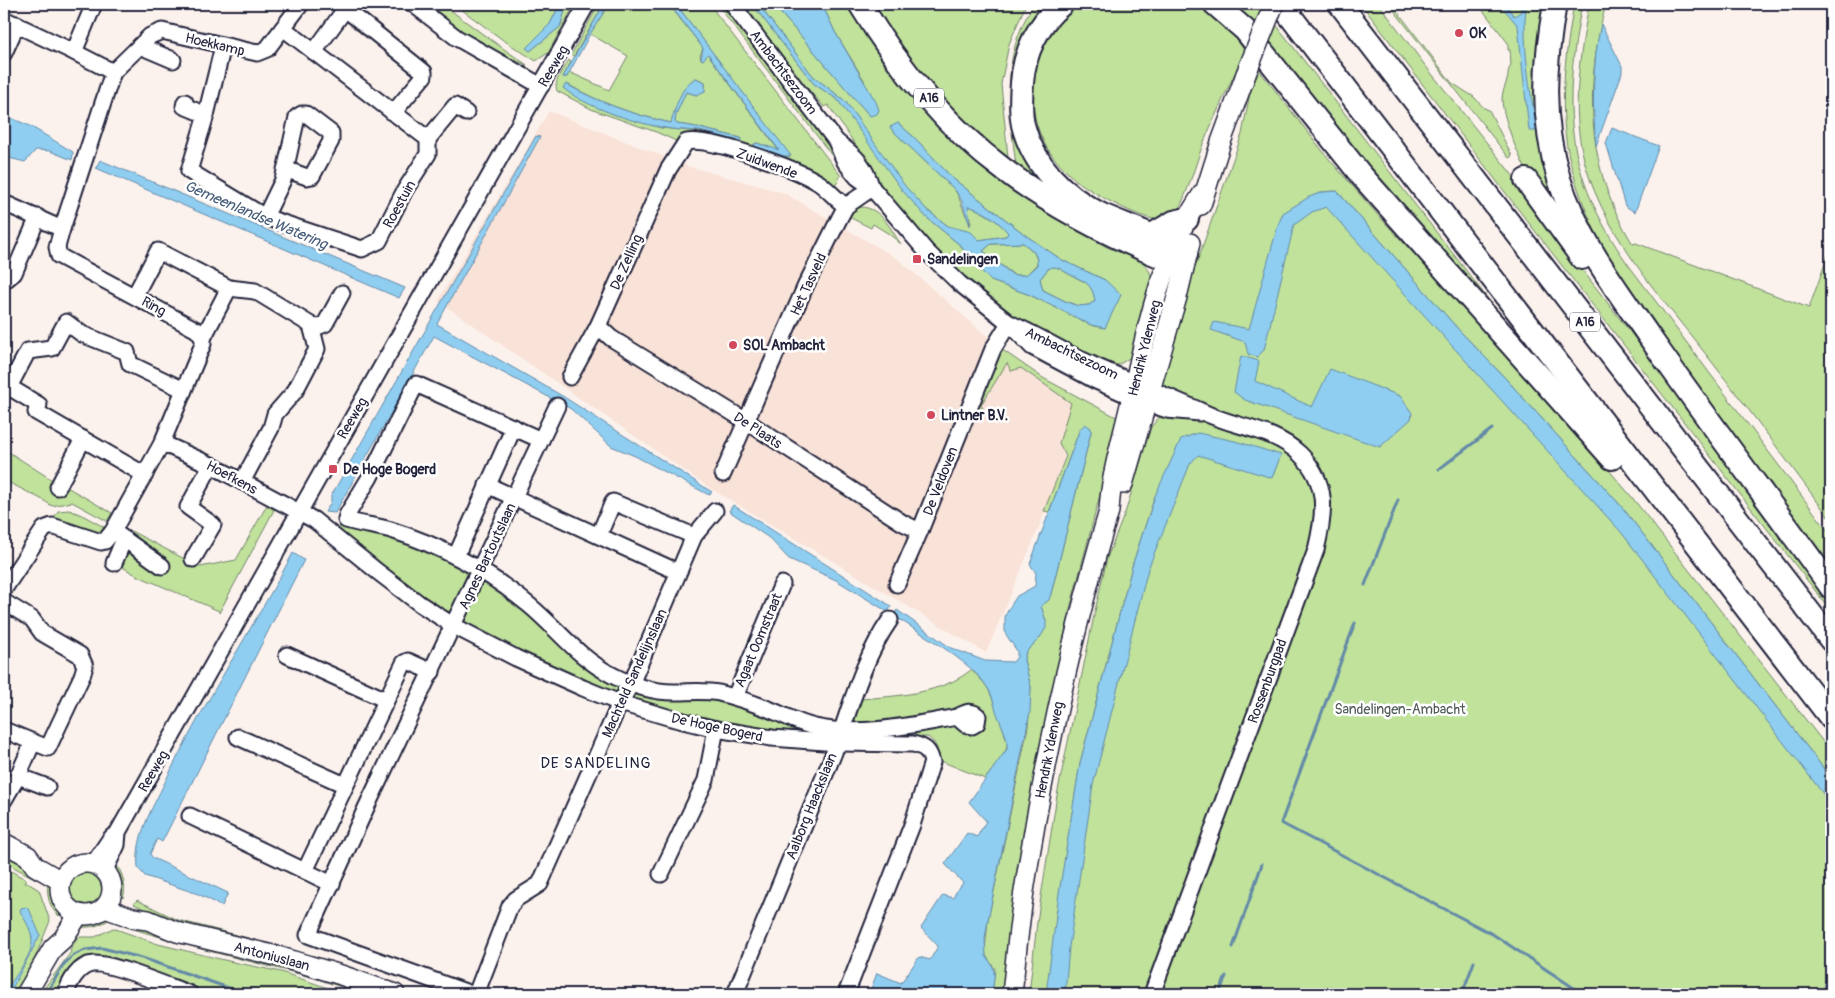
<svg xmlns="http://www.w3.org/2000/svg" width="1835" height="998" viewBox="0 0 1835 998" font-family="Pangolin,sans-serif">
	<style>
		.built { fill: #f9e2d7 }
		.green { fill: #c0e29b; stroke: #71826b; fill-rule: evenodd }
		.water { fill: #8fcef0; stroke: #6389a8; fill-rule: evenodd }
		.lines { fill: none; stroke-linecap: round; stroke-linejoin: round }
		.stream { stroke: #6389a8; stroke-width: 3 }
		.minor-casing { stroke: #22223b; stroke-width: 19 }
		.major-casing { stroke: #22223b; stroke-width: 22 }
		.highway-casing { stroke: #22223b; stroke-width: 26 }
		.minor { stroke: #fff; stroke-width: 15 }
		.major { stroke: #fff; stroke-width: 19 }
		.highway { stroke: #fff; stroke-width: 22 }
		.major-bridge-casing { stroke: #22223b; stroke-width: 22; stroke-linecap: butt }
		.major-bridge { stroke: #fff; stroke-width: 19 }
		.poi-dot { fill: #d1495b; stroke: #fff; stroke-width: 2 }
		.labels { text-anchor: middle; stroke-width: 5; stroke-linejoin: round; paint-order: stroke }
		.shield { fill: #fff; stroke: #646476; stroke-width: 1 }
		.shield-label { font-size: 12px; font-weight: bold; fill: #22223b }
		.poi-label { font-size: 14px; font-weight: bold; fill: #22223b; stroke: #fff; text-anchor: start }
		.street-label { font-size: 14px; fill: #22223b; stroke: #fff }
		.park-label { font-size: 14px; fill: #515c58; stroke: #fff }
		.water-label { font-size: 15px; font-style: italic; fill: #485e7a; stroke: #fff }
		.neighbourhood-label { font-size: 15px; letter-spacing: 1px; fill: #22223b; stroke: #fff }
	</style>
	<rect width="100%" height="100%" fill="#fcf2ed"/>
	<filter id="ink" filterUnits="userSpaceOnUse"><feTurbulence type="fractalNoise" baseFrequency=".02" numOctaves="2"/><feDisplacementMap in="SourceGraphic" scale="10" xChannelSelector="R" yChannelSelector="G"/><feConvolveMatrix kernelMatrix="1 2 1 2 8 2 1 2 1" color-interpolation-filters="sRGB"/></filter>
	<g filter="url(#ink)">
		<polygon class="built" points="549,111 687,166 784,193 898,259 1003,350 1083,406 1039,527 986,653 710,488 438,301"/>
		<g class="green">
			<polygon points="423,4 442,4 484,35 527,65 498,54 463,34"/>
			<polygon points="454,4 560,4 550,24 527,48 530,51 560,27 567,4 575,4 548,53 536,61 503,40"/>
			<polygon points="599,4 604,4 574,56 571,55"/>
			<path d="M609,4H664L670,6L703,48L700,56L701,59L703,60L707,53L779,151L757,143L754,144L755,146L783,156H790L676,4H709L841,176L838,178L839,181L833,187L826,182L776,160L724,143L690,135L682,137L676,141L656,132L593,110L557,91C553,82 563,68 569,60L571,62L563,77H567L569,72L609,90L628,56L590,34ZM696,78L705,82V91L697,95L686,92L676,114L675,122L677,124L691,126L741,138L740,142L700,132L661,128L613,114L589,103L563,88L567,84C600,103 634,115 671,123C675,109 682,84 696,78Z"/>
			<polygon points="717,4 724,4 731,12 848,171 845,173"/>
			<path d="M741,4H752L814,84L837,99L926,217L961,246L973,262L991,281L1030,295L1091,325L1105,328V280L1062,260L1028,237L951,177L916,139L898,123L892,130L955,190C962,202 963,213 971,224L967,205C984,212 996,219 1009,233L1006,236L979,240L948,226L927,210L904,186L845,101L813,76L758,4H775L776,8C808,43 838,81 870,116L864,80L835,32L822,4H849L884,64L917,100L1001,181L1061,221L1107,247L1143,261L1151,274L1150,291L1131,357L1118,365H1102L1065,348L1048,333L1031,323L1017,319L967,280L933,246L891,199L866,165L868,163L828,105L824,107L786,64Z"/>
			<polygon points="867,4 947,4 966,6 985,4 1026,4 1009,44 1001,84 1009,168 958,122"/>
			<path d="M1034,4H1057L1017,85L1061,193L1017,174C1010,113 998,59 1034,4Z"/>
			<path d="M1080,4H1200L1225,24L1245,51C1231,82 1216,113 1203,144C1198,157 1184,204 1177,211C1170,218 1162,221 1153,219C1132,215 1084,189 1069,174C1061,167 1053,157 1047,148C1032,122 1029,93 1037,64C1043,39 1059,17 1080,4Z"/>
			<polygon points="1233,4 1260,4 1263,7 1253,31"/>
			<polygon points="1361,4 1379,4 1424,64 1518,182 1550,228 1711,437 1831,601 1831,611 1521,213"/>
			<polygon points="1389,4 1392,4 1452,83 1474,97 1484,108 1489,110 1512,156 1509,158"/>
			<path d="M1478,4H1553L1547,37L1567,215C1557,206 1546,198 1538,189C1525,174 1502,119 1502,99C1502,92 1505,87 1507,80C1509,75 1507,70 1511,66L1510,50H1508V43Z"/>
			<path d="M1574,4H1582C1562,108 1565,173 1627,263L1831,535V569C1791,511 1749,454 1707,398C1653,327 1593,253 1571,165C1557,111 1565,57 1574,4Z"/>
			<path d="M1589,4H1606C1584,88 1586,169 1633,244L1636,243L1809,308L1831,247V520C1793,469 1755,417 1715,366C1665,301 1596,229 1581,146C1572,98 1581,51 1589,4Z"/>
			<polygon points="1274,22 1512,330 1407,217 1264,45"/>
			<path d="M1259,70L1329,159L1377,214L1538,387L1631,496L1831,752V778L1622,507L1506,379L1458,329L1337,191L1323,192L1335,202L1617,522L1831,791V994H1029L1037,922L1057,795L1095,611L1107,558L1126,510L1151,427L1163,413L1166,392L1158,382L1179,313L1242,134L1250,93ZM1155,496L1056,917L1080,763L1133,563Z"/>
			<path d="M861,207C882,208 890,229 901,244L889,234L873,224L871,228L847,216L853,210Z"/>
			<path d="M1023,243C1031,249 1037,253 1037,264L1026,275H1014L983,251L991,244Z"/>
			<path d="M1052,267C1059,267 1062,270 1067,273C1083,282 1092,281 1095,301L1089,305L1078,306L1065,301L1043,290L1040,279L1048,269Z"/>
			<polygon points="1001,349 1043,378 1120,419 1071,605 1033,791 1005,994 992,994 995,969 986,956 985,950 988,920 1028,727 1031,687 1024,660 1026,652 1046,621 1041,606 1051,594 1091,432 1080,429 1049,512 1044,511 1066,456 1059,443 1071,403 1021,368 1011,371 1007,363 981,405 985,413 982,417 979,419 976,417 974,414"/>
			<polygon points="4,449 57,483 65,486 112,513 107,521 72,502 52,506 43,500 4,480"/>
			<polygon points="267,505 274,510 219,613 219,611 136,575 119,565 125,547 165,567 167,559 129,537 131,531 200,567 236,560"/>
			<polygon points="69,510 82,515 104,527 100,533 54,518 58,511"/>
			<path d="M342,525C388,534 430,551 472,572L450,614L370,559L336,531Z"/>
			<path d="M479,582C500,580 560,647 579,662C592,672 608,680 622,688L619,695L567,677L462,622Z"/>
			<path d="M971,670C977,675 983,681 987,687C991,693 1009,741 1007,747C1004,757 992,770 985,779L938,760C938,749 937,744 928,737L847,740L848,736L886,734L957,723L958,727L963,731C978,734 983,723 979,710L969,708L895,723L849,726L860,699C897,696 941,694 971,670Z"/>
			<polygon points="634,691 725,699 828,739 747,729 694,717 631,699"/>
			<polygon points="4,851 40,871 36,879 4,862"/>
			<path d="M116,864C123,874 127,887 123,898L116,888L112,871Z"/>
			<polygon points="4,867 27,880 25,883 28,883 39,890 50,921 35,958 15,994 4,994"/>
			<circle cx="86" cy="889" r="17"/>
			<path d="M48,883L56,888L60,907L59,916C50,909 46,895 48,883Z"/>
			<polygon points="137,900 178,920 248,938 247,943 167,920 134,904"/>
			<path d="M105,914L110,919C100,926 90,928 78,927L84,920Z"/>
			<polygon points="126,919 378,994 361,994 315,978 201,949 123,926"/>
			<polygon points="113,928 158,944 224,960 281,972 346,994 200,994 102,961 59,994 40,994 71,952 70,950 78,937 95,937"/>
		</g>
		<g class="water">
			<polygon points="560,4 567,4 560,27 530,51 526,48 550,24"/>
			<polygon points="604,4 609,4 590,34 567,77 563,77"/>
			<polygon points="664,4 676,4 791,156 783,156 755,147 754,144 757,143 779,150 708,54 703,60 701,59 703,48 673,9"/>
			<path d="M752,4H758L813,76L845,101L905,186L927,210L948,226L971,232L979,240L1006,236L1008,233C997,219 984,211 968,206L970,226L962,201L955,190L892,130L890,127L898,123L916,139L951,177L1028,237L1062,260L1105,280L1121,295L1105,328L1091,325L1030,295L991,281L973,262L961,246L926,217L902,190L837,99L814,84ZM1023,243C1031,249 1038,253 1037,265L1026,275H1013L983,251L991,244ZM1052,267C1059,267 1062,270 1067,273C1082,281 1092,281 1095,301L1089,305L1078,306L1065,301L1043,290L1040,279L1048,269Z"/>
			<path d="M775,4H822L835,32L876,102L879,110L877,114L870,116C837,80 808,43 776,8Z"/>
			<path d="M1500,4H1505L1514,16L1521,12V4H1526C1522,46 1530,89 1537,131H1529L1518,26Z"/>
			<path d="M1601,24L1622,66V73L1596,146C1592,105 1592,65 1601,24Z"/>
			<path d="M696,78L705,82V91L697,95L686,92L676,114L675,122L677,124L691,126L741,138L740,142C726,138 712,133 699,131C686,130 673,130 660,127C632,122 584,106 563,88L566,84C600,103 634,115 671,123C675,109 681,85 696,78Z"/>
			<polygon points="4,115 30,126 73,152 72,160 50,151 36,150 25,162 5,157 9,140 4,128"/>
			<polygon points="1612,128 1659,146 1635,212 1625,206 1606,143"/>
			<polygon points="536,136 540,137 437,324 564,397 712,492 709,495 635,456 611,446 571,409 434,336 335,513 325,512 331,502 331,496"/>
			<polygon points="100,160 405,288 399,298 96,168"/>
			<polygon points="1337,191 1458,329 1506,379 1622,507 1831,778 1831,804 1621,532 1326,207 1312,212 1294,225 1264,350 1257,357 1248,354 1245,342 1211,330 1214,322 1249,329 1278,225 1283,213 1309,197 1323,192"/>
			<polygon points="1241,356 1259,361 1255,381 1312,407 1330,369 1400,396 1412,413 1411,419 1380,447 1245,400 1234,392"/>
			<path d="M1085,424L1091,428V432L1051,594L1049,600L1041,606L1046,621V628L1039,639L1026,652L1024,660L1031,687L1030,712L988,920L985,939L986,956C998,971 994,976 992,994H869L877,973L901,983L919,957L930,960L938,946L921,928L943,895L953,898L956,892L963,883L945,864L967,833L977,837L986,821L969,802L1007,749C1008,735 1002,728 998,716C994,707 993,695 987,687C971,661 919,633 893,615L897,610L951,648L985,661L1013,662L1017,657V651L1005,633V616L1011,605L1017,596L1035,586L1036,573L1030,564L1080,429Z"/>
			<polygon points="1198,433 1235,441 1281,455 1272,478 1198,455 1190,464 1148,569 1093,785 1069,947 1065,994 1046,994 1059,893 1080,763 1133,563 1155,496 1181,439"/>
			<polygon points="733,505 891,606 888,612 836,580 789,559 769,538 729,511"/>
			<path d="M293,553L304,560L162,842L157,839L150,854L153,858L228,893L222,906L198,894L145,876L138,868C135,836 152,809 165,782C203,703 252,630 293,553Z"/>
			<path d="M26,907L30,911L40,935L9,994H4C11,981 31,958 32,943C33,932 25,920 20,911L21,908Z"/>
		</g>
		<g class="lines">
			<g class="stream">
				<polyline points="1439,469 1492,429"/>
				<polyline points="1365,585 1398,500"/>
				<polyline points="1355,623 1281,823 1494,935 1583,994"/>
				<polyline points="1233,947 1262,864"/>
				<polyline points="46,994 64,964 74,955 85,950 102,948 142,958 246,994"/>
				<polyline points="1219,994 1226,976"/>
				<polyline points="1462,994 1474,962"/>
			</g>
			<defs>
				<g id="minor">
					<polyline points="413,4 457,38 541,86"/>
					<polyline points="732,4 836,141 845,162 852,171 857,177 872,188 926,251 959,283 1009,323 1032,347 1096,381 1146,403 1167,410 1200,413"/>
					<polyline points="4,19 74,52 113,72 62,229 57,247 59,256 197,330 203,338 203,344 162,443 113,531 105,541 101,542 52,526 44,529 4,589"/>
					<polyline points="140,46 173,60"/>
					<polyline points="223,46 206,115 189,171 265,217 362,249 379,241 405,190 428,154 428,139 283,28"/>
					<polyline points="74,52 94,4"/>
					<polyline points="314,52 343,12 349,12 424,72 424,76 393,113"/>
					<polyline points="4,53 17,24"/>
					<polyline points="113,72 150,36 162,31 257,53 267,49 301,4"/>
					<polyline points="185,102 184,106 206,115"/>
					<polyline points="428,139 455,106 466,113"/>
					<path d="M837,142C857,157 864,164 872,188"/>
					<polyline points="4,203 62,229"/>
					<polyline points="265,217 283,180 297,117 302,114 306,114 331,133 331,141 312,176 307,177 285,169"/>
					<polyline points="4,281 14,273 38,217"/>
					<polyline points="135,295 158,251 229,288 255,291 311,325 317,349 295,391 275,414 271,428 242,482"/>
					<path d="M1009,323C1038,335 1063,352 1091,364C1128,381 1166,395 1203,412C1235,428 1273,428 1300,454C1329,483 1325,513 1316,550L1152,994"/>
					<polyline points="598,326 611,338 746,421 903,523 920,531"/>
					<polyline points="312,329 325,324 342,293"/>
					<polyline points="203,338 229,288"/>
					<path d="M570,377L598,326L668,170L686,142C711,137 797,169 819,183C829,190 836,200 846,206"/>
					<polyline points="541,440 557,406"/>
					<path d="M162,443L211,465L314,520L378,572L420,604L454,626L516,658L583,688L620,703L671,718L716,729L772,738L837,743L913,744C925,747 929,750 932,762L912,825L846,994"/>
					<polyline points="723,474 806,285 840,217 846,206 872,188"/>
					<polyline points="145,475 36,412 39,405 9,387 28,351 52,348 66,322 82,334 127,352 130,364 184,390"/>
					<polyline points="487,485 678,572"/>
					<polyline points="58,487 83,439"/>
					<polyline points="113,531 162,566"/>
					<polyline points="599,535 613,502 694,536"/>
					<polyline points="456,556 514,427"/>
					<polyline points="193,559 213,525 188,507 211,465"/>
					<polyline points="114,563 124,539"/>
					<polyline points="897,584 920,531 993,349 1009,323"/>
					<polyline points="4,602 32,619 42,633 80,655 85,666 82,676 48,748 33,742"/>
					<polyline points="287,655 386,700"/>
					<polyline points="735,697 782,584"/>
					<polyline points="4,730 33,742 18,776 4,800"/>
					<polyline points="238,737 345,785"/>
					<polyline points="18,776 47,787"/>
					<polyline points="190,816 332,884"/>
					<polyline points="94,863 110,839 113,836"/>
					<polyline points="105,870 117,845 118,832 587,4"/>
					<polyline points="305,871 404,663 408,661 432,672"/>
					<polyline points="661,874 706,780 716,729"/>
					<path d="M66,994C69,982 79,965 93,964C111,962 170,987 190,994"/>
					<path d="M471,994L308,935L366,808L541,440L416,384L370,477L347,515L346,520C362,525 379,526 394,531C444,547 489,572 529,605C558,629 577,657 612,675C631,685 652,692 674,692C689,692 704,690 719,693C735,697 750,702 766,708C782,714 797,723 815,727C859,737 913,725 957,717L965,724L972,726L977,723L978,716C971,709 965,713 957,717"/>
					<polyline points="476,994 510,906 516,899 540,884 620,703 631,684 694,536 715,511"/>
					<path d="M735,994L833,755C850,710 862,660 890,620"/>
				</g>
				<g id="major">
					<polyline points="1201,205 1221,142 1246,74"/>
					<polyline points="1123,484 1177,297 1190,243"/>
					<polyline points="4,843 28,856 35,866 61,881"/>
					<circle cx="86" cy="889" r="26"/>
					<polyline points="105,908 133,918 148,920 177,932 281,957 341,975 395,994"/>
					<polyline points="26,994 53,948 63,939 79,914"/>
					<path d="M1012,994C1016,958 1019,921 1025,885C1045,758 1072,634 1109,511C1111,471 1124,434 1132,396C1144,339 1159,270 1187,219C1192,210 1198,201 1203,193"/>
				</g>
				<g id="highway">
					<path d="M860,4C897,65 945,126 1003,169C1054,208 1110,236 1169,260L1186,254"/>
					<path d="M1062,4C1038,23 1024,53 1022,83C1021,96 1020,111 1023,125C1033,165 1064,196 1100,214C1129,227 1160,236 1186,254"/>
					<polyline points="1215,4 1245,30 1361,175 1612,458"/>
					<polyline points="1281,4 1831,718"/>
					<polyline points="1340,4 1831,640"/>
					<path d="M1555,4C1544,64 1541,120 1559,179C1578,240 1618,291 1653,342C1711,425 1772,505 1831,587"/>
					<polyline points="1526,180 1582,258"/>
					<polyline points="1152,235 1174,222 1187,219"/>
				</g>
			</defs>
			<use href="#minor" class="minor-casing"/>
			<use href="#major" class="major-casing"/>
			<use href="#highway" class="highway-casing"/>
			<use href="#minor" class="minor"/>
			<use href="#major" class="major"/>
			<use href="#highway" class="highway"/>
			<defs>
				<polyline id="major-bridge" points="1246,74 1274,4"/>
			</defs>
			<use href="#major-bridge" class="major-bridge-casing"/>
			<use href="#major-bridge" class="major-bridge"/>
		</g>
	</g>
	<g class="poi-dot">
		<circle cx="1459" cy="33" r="5"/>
		<rect x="912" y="254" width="10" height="10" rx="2.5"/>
		<circle cx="733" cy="345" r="5"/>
		<circle cx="931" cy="415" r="5"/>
		<rect x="328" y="464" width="10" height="10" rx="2.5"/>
	</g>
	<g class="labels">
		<g class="shield">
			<rect x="914" y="88.5" width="30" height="19" rx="4"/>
			<rect x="1570" y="312.5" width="30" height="19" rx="4"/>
		</g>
		<g class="shield-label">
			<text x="929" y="102">A16</text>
			<text x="1585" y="326">A16</text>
		</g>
		<g class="poi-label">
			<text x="1469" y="38">OK</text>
			<text x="927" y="264">Sandelingen</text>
			<text x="743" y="350">SOL Ambacht</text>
			<text x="941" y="420">Lintner B.V.</text>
			<text x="343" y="474">De Hoge Bogerd</text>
		</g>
		<g class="street-label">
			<text transform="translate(215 44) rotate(13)" y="5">Hoekkamp</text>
			<text transform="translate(553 66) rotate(-60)" y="5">Reeweg</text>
			<text transform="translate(784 72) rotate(53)" y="5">Ambachtsezoom</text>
			<text transform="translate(767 163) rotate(20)" y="5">Zuidwende</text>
			<text transform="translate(399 204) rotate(-61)" y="5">Roestuin</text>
			<text transform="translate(626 262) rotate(-66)" y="5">De Zelling</text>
			<text transform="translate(808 284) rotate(-65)" y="5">Het Tasveld</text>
			<text transform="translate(154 306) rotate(29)" y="5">Ring</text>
			<text transform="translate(1144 348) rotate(-76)" y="5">Hendrik Ydenweg</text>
			<text transform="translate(1072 353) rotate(26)" y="5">Ambachtsezoom</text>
			<text transform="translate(352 418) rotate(-60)" y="5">Reeweg</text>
			<text transform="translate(758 430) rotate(33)" y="5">De Plaats</text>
			<text transform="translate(232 477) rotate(28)" y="5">Hoefkens</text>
			<text transform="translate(940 481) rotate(-69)" y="5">De Veldoven</text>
			<text transform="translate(487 556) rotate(-65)" y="5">Agnes Bartoutslaan</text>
			<text transform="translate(758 640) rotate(-67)" y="5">Agaat Oomstraat</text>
			<text transform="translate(634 673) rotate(-66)" y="5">Machteld Sandelijnslaan</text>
			<text transform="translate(1267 681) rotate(-70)" y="5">Rossenburgpad</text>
			<text transform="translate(717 727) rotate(12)" y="5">De Hoge Bogerd</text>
			<text transform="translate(1049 750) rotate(-79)" y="5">Hendrik Ydenweg</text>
			<text transform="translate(153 771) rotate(-60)" y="5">Reeweg</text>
			<text transform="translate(811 806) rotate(-68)" y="5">Aalborg Haackslaan</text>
			<text transform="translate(272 956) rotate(15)" y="5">Antoniuslaan</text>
		</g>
		<g class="park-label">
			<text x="1400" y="714">Sandelingen-Ambacht</text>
		</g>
		<g class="water-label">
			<text transform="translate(256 215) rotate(23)" y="5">Gemeenlandse Watering</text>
		</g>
		<g class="neighbourhood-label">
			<text x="596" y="768">DE SANDELING</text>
		</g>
	</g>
	<rect width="1835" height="998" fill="none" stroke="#fff" stroke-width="20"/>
	<rect x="10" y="10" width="1815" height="978" fill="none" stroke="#22223b" stroke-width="2" filter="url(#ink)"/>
</svg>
